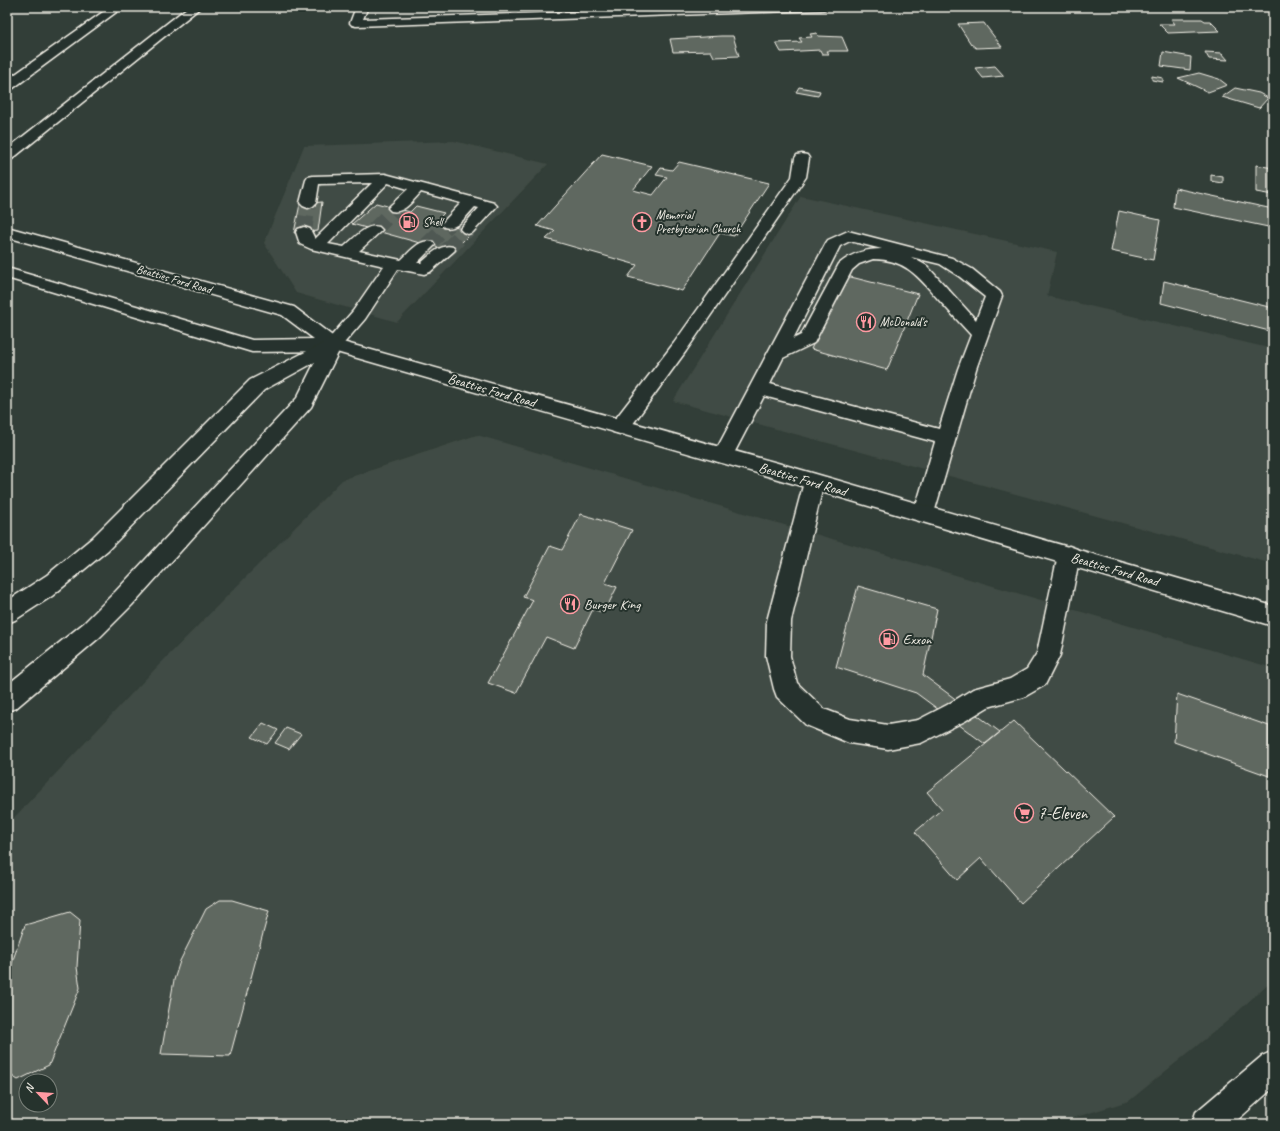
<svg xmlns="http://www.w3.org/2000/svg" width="1280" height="1131" viewBox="0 0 1280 1131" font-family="Caveat,sans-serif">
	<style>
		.built { fill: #404b44; fill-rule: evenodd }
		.building { fill: #5f6861; stroke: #f4f1e8 }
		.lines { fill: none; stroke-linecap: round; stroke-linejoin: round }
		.minor-tunnel { stroke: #4f5952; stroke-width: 16; stroke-dasharray: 16 8; stroke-linecap: butt }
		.minor-casing { stroke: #f4f1e8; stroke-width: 3 }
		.major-casing { stroke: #f4f1e8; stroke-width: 3 }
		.highway-casing { stroke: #f4f1e8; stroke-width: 3 }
		.minor { fill: #26332d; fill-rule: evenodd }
		.major { fill: #26332d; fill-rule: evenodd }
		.highway { fill: #26332d; fill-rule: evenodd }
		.labels { text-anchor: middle; stroke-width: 4; stroke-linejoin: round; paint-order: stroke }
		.far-poi-label { font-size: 12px; fill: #f4f1e8; stroke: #26332d; text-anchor: start }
		.far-street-label { font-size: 12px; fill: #f4f1e8; stroke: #26332d }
		.street-label { font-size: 14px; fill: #f4f1e8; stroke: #26332d }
		.poi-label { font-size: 14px; fill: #f4f1e8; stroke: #26332d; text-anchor: start }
		.near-poi-label { font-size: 17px; fill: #f4f1e8; stroke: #26332d; text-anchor: start }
	</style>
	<rect width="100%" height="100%" fill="#323e38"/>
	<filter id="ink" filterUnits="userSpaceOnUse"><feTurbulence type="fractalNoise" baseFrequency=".025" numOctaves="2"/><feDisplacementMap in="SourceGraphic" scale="8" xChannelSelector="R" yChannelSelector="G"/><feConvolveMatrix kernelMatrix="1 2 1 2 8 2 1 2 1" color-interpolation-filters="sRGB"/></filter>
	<g filter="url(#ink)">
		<g class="built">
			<polygon points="454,141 548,164 397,322 296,293 264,243 304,146"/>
			<polygon points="801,196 1057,252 1047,296 1273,349 1273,564 673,401"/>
			<path d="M477,435L1273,668V979L1231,1018L1129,1101L1053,1124H7V825L156,668L342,480ZM26,1081H50V1105H26Z"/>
		</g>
		<g class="building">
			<polygon points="1171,19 1202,19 1205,21 1210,21 1220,31 1168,33 1159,24 1175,24"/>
			<polygon points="984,23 986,26 1002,47 976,48 971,44 958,24"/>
			<polygon points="817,33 818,36 842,37 848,51 827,51 829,54 822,54 820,50 781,52 776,43 802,42 799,38 812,37 810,34"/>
			<polygon points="721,36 733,36 739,56 714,57 711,51 673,52 670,39"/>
			<polygon points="1163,52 1191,57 1190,70 1161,66"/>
			<polygon points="1205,52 1222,53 1228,60 1209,59"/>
			<polygon points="995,66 1004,76 983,78 975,68"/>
			<polygon points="1199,73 1219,79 1227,85 1208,92 1178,78"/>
			<polygon points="1152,76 1163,78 1163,82 1152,80"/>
			<polygon points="799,87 820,91 818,96 796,92"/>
			<polygon points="1235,88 1259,93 1268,98 1259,108 1222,97"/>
			<polygon points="602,154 652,166 633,190 653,195 667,177 656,175 661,168 672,170 679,162 769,183 734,236 720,233 682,291 628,277 637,265 546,239 555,231 537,226"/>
			<polygon points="1256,165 1273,168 1273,195 1256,192"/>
			<polygon points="1211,175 1223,177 1223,183 1211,181"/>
			<polygon points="1175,188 1273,209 1273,228 1173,207"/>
			<polygon points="322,202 318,231 294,233 300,204"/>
			<polygon points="376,203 410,212 416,206 444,213 436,221 473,231 452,252 352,224"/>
			<polygon points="1119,211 1160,220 1153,260 1111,251"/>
			<polygon points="847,276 918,294 887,370 811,349"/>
			<polygon points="1164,281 1273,308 1273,332 1161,303"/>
			<polygon points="581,514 632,530 605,583 617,587 604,613 593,609 574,648 546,637 516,693 488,683 533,600 523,597 550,546 562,550"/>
			<polygon points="858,586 937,609 923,675 1000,732 985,744 916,693 836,667"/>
			<polygon points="1177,694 1269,726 1269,776 1174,742"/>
			<polygon points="1014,721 1114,817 1021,903 981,858 957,880 915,832 942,809 927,792"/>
			<polygon points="263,723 278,730 267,744 252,737"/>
			<polygon points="286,728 301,734 289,749 275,743"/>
			<polygon points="220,900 232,900 269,911 230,1056 161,1054 174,980 180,961 206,909"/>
			<polygon points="70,912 80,920 77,967 80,988 49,1065 18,1080 7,1073 7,977 25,925"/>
		</g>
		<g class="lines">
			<g class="minor-tunnel">
				<polyline points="374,230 396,208"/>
				<polyline points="304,232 308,203"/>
				<polyline points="427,245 449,224"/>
				<polyline points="447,250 468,229"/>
			</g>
			<defs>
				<g id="minor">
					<polygon points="356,7 368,7 363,19 722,7 827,7 825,9 821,10 356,26 352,25 350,23"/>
					<polygon points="802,154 807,155 809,158 806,177 686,351 627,432 620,434 613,432 610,427 613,422 674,343 792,177 795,158 797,155"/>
					<path d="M385,174L494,203L497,206L473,232L468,234L463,232L460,229L479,208L475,207C466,216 457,231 444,227L441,224L444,221L461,203L421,192C412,201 404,214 391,211L388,208L391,205L408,189L388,183L328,244L344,247C354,239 366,223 379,227L382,230L359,251L401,260C411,251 420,238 433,242L435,245L417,263H421C430,256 440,243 453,247L455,250L430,272L424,274L398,269L365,319L339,349L333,351L327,349L324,345L327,341L353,311L384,266L311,249L300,244L296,232L298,229L304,227L310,229L315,239L372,183L319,184L316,203L313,206L308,208L303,206L300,203L306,180L308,177L313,176Z"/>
					<path d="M848,231L952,258L972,269L1000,292L1002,296L976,369L934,513L931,519L924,521L917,519L914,513L935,442L764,396L730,461L723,463L716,461L713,456L826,243L828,240ZM850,241L882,249C865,249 852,253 839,264L801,335L793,339L840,246ZM911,257L940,264L960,277L985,297L976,320L927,266ZM873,259C905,259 918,276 938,299C949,311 960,323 971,335L958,369L939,429L770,384L783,358L814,343L852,270L859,264Z"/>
					<polygon points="814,474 821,477 824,482 791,621 790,656 797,683 824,709 850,719 888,725 918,720 947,705 973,689 1010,679 1027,669 1037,653 1058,555 1061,549 1069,546 1077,549 1080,555 1060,655 1045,685 1024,697 988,707 965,721 921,743 888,749 849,743 806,725 777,697 774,689 766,656 767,621 804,482 807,477"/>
					<polygon points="1273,1051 1273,1088 1233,1124 1192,1124 1196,1112 1262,1056"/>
				</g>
				<polygon id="major" points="7,227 294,307 339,341 781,464 1273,606 1273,626 781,480 333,351 252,352 7,278 7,268 252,340 314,339 282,315 7,237"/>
				<g id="highway">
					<polygon points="110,7 123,7 12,89 7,90 7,80"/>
					<polygon points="188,7 201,7 12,159 7,160 7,149"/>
					<polygon points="333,339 339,341 342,345 311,407 132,605 100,637 16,708 7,711 7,685 84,623 116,591 297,398 315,362 264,390 108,550 52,596 15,620 7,623 7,601 47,575 92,538 250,380 327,341"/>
				</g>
			</defs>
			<use href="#minor" class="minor-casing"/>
			<use href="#major" class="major-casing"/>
			<use href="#highway" class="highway-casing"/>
			<use href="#minor" class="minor"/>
			<use href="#major" class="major"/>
			<use href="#highway" class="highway"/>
		</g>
	</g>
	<defs>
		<symbol id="fuel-ring" viewBox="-11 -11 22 22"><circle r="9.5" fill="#26332d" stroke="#ff9aa2" stroke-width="1.5"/><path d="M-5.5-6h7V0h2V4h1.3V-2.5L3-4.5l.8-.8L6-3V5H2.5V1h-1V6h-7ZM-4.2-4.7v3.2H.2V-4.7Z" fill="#ff9aa2"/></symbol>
		<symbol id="church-ring" viewBox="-11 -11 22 22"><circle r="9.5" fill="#26332d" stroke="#ff9aa2" stroke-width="1.5"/><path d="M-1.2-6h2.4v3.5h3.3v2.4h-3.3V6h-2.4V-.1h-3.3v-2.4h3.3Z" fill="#ff9aa2"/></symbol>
		<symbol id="restaurant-ring" viewBox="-11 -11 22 22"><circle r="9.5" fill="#26332d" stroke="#ff9aa2" stroke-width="1.5"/><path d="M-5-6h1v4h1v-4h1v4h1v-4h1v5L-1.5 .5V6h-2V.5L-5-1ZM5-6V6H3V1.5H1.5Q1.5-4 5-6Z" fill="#ff9aa2"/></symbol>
		<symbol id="supermarket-ring" viewBox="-11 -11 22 22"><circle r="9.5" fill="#26332d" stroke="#ff9aa2" stroke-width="1.5"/><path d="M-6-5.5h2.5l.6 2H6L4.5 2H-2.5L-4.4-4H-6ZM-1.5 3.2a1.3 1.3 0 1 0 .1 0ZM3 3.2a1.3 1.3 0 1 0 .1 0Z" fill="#ff9aa2"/></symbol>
	</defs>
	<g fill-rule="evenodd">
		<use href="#fuel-ring" x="398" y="211" width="22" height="22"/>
		<use href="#church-ring" x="631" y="211" width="22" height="22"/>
		<use href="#restaurant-ring" x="855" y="311" width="22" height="22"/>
		<use href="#restaurant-ring" x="559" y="593" width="22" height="22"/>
		<use href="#fuel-ring" x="878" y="628" width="22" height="22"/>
		<use href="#supermarket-ring" x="1013" y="802" width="22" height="22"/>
	</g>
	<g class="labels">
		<g class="far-poi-label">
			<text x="656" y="219">Memorial<tspan x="656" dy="14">Presbyterian Church</tspan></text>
			<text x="423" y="226">Shell</text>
			<text x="880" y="326">McDonald's</text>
		</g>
		<g class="far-street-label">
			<text transform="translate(174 279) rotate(16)" y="4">Beatties Ford Road</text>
		</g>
		<g class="street-label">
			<text transform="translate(492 390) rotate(16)" y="5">Beatties Ford Road</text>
			<text transform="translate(803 479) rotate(16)" y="5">Beatties Ford Road</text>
			<text transform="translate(1115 569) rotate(16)" y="5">Beatties Ford Road</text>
		</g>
		<g class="poi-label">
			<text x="584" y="609">Burger King</text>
			<text x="903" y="644">Exxon</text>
		</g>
		<g class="near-poi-label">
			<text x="1038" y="819">7-Eleven</text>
		</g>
	</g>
	<rect width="1280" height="1131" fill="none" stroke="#26332d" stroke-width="24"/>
	<rect x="12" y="12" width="1256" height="1107" fill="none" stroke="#f4f1e8" stroke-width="1.5" filter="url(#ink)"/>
	<g transform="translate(38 1093) rotate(295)"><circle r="19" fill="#26332d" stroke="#787f78"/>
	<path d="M0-3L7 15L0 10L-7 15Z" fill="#ff9aa2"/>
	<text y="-6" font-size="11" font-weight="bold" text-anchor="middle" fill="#f4f1e8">N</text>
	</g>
</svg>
